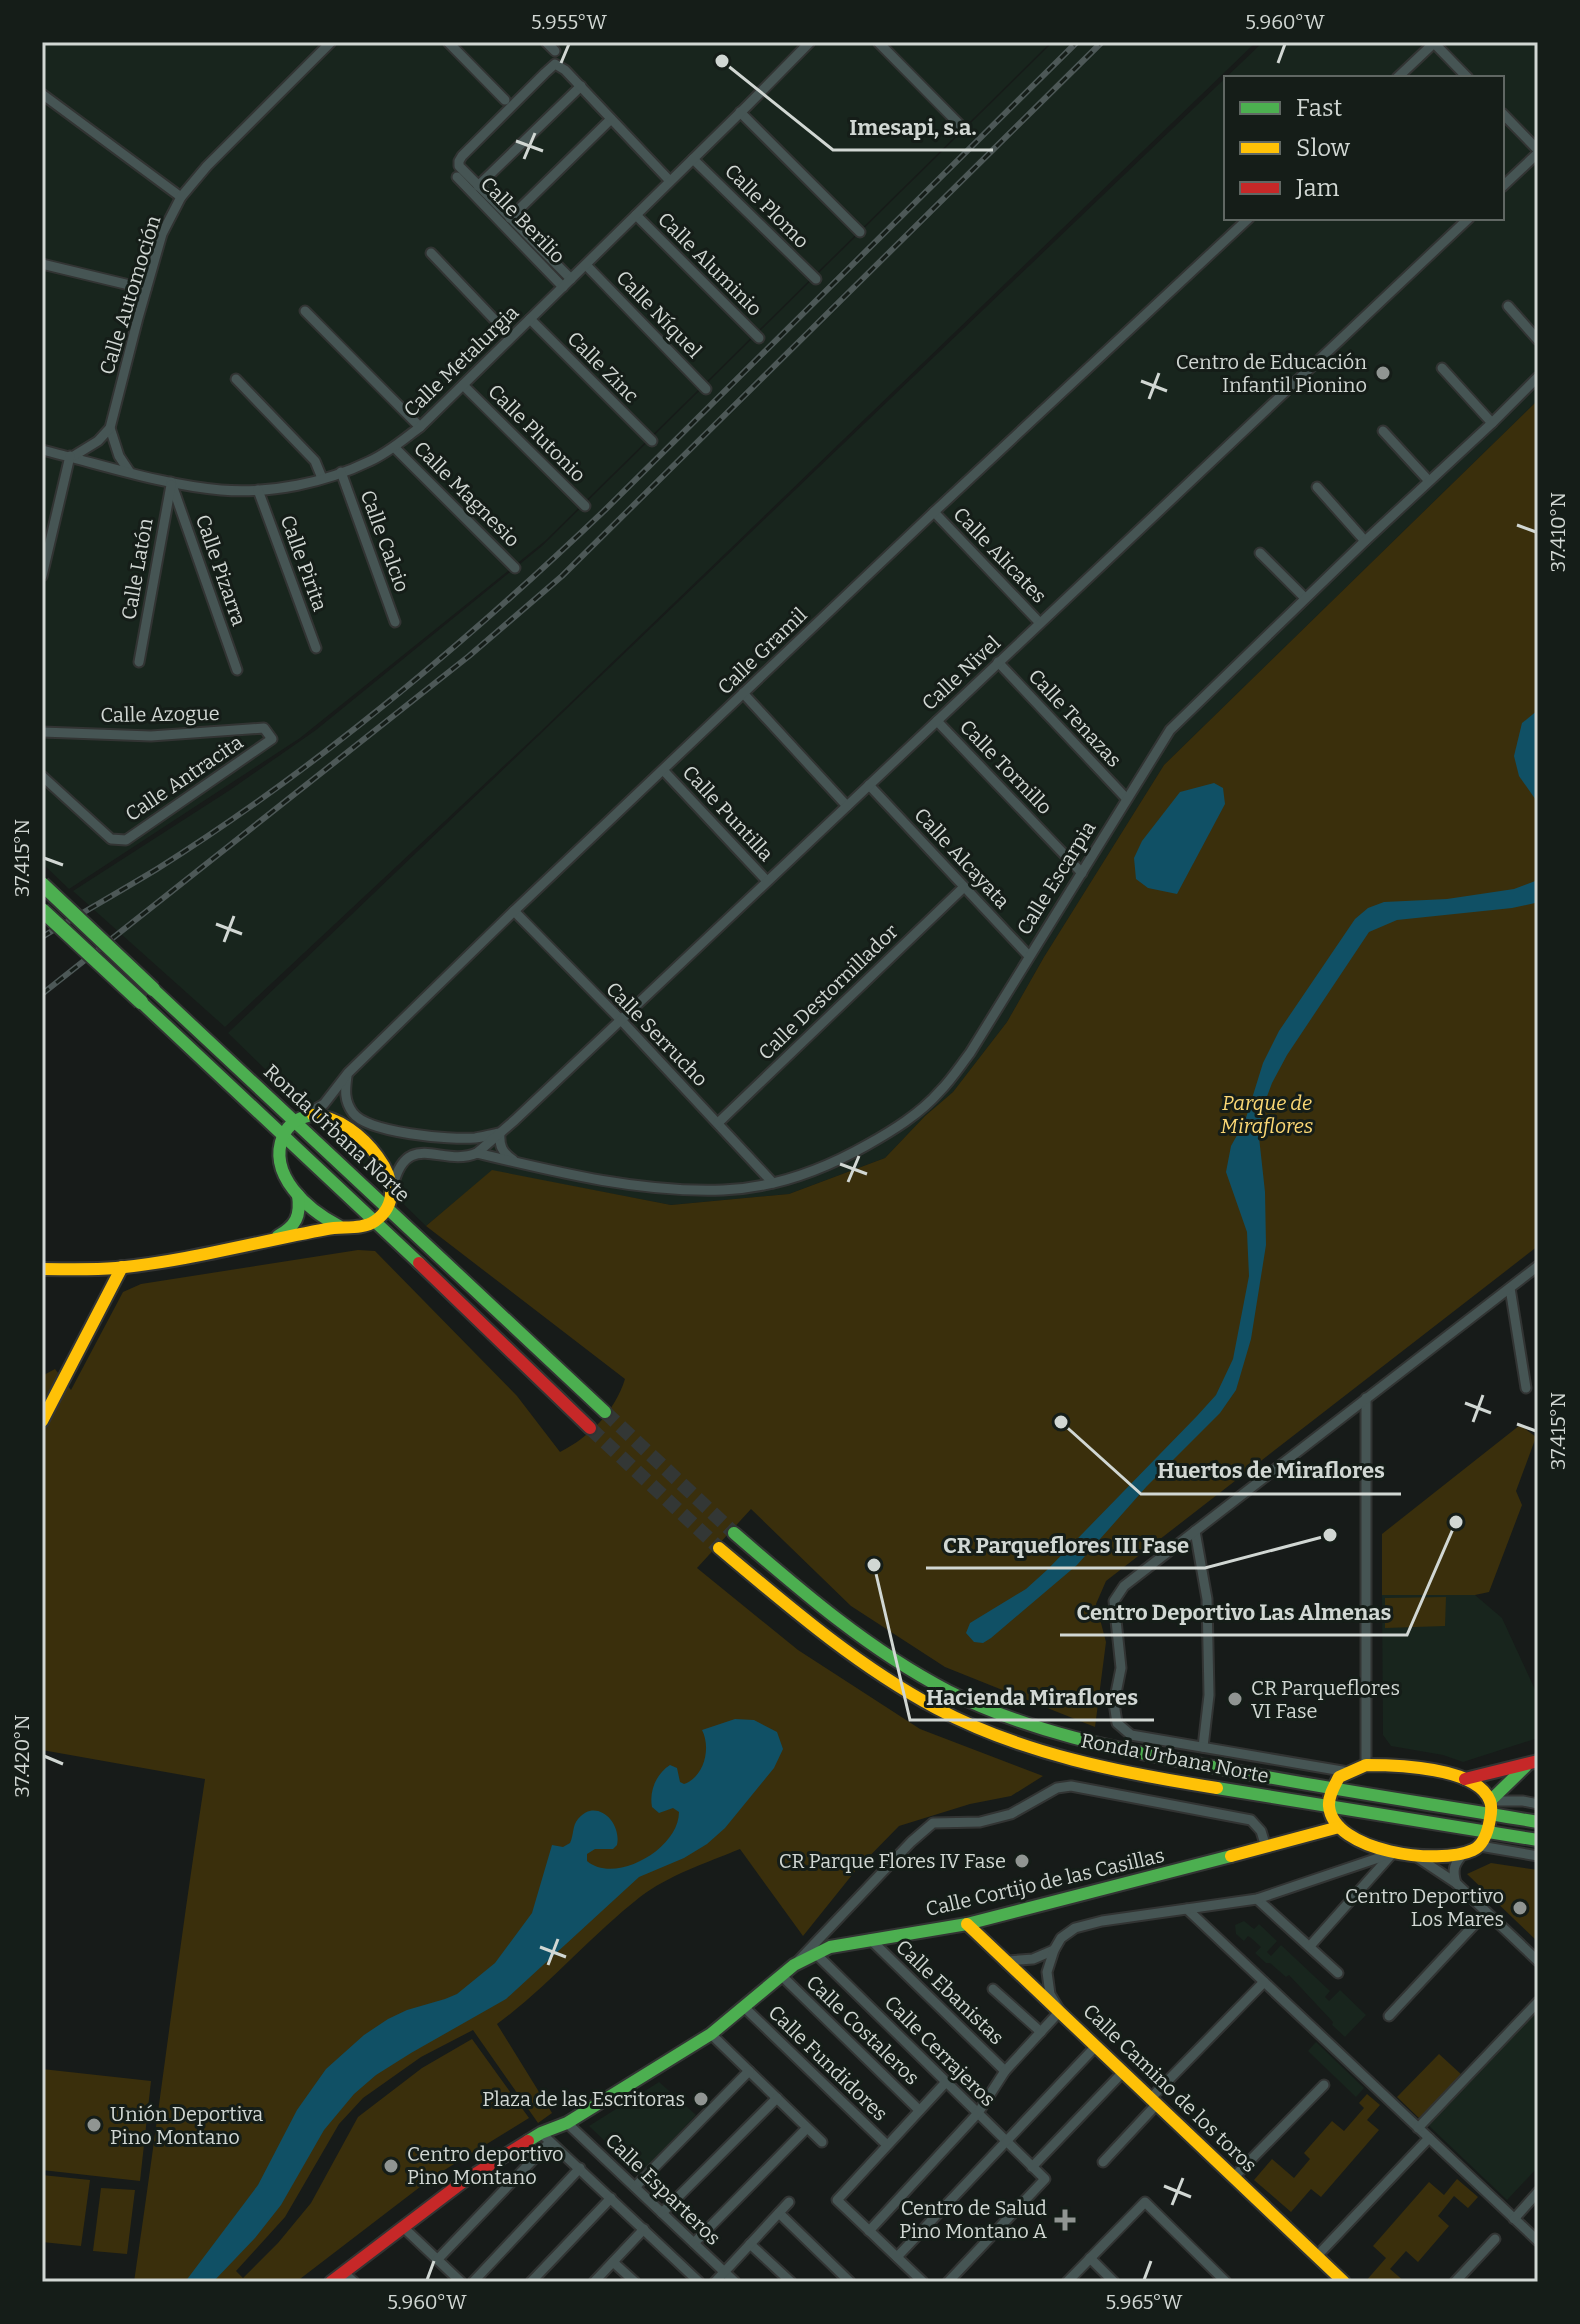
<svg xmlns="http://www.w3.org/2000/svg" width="1580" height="2324" viewBox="0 0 1580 2324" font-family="Bitter,serif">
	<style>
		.built { fill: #18251d; fill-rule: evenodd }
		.green { fill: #3a2f0c }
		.water { fill: #105065 }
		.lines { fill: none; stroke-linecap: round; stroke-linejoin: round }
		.primary-tunnel { stroke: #333735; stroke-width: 14; stroke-dasharray: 14 7; stroke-linecap: butt }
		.street-casing { stroke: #323433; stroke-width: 13 }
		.fast-casing { stroke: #323433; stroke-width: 16 }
		.slow-casing { stroke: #323433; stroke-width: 16 }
		.jam-casing { stroke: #323433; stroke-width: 16 }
		.street { stroke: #465554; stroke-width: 9 }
		.fast { stroke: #4caf50; stroke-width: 12 }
		.slow { stroke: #ffc107; stroke-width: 12 }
		.jam { stroke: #c62828; stroke-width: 12 }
		.rail-casing { stroke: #4d5857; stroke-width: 6 }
		.rail { stroke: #151d18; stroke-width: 3; stroke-dasharray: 9; stroke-linecap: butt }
		.fast-bridge-casing { stroke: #323433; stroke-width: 18; stroke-linecap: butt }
		.fast-bridge { stroke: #4caf50; stroke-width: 14 }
		.ticks { fill: none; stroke: #d1d7d3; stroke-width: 3 }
		.poi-dot { fill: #909592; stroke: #151d18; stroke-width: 3 }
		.labels { text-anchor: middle; stroke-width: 6; stroke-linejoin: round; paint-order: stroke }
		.street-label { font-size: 20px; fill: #d1d7d3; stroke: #151d18 }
		.poi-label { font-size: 20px; fill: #d1d7d3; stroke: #151d18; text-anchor: end }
		.park-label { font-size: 20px; font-style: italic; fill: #fcd875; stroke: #151d18 }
		.leader { fill: none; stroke: #d1d7d3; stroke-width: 3 }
		.callout-dot { fill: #d1d7d3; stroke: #151d18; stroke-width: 3 }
		.callout-label { font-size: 22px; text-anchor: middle; font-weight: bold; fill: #d1d7d3; stroke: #151d18; stroke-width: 6; stroke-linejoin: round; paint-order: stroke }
		.neatline { fill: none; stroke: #d1d7d3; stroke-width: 3 }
		.ticks-label { font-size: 20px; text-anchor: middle; fill: #d1d7d3 }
	</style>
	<rect width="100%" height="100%" fill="#171b19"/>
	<g class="built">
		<polygon points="42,42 1051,42 545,541 300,738 69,889 42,863"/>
		<polygon points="1053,42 1256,42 540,732 225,1027 73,891 230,790 316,730 542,546"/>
		<path d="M1263,42H1538V400L1164,765L1044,957L1007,1022L953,1092L925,1116L885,1158L789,1194L671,1205L492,1171L426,1226L228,1033ZM1226,78H1502V218H1226Z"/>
		<polygon points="1382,1595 1475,1595 1502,1618 1538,1696 1538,1738 1463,1762 1443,1755 1391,1746 1383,1735"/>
		<polygon points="1244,1921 1254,1929 1259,1924 1277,1941 1267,1952 1271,1956 1281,1945 1330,1991 1325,1997 1329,2001 1340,1990 1366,2015 1345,2037 1332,2025 1333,2022 1289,1975 1286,1977 1270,1963 1266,1963 1255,1953 1261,1947 1251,1938 1248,1936 1244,1941 1236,1934 1235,1925"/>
		<polygon points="1538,2005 1538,2167 1507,2200 1427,2124"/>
		<polygon points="1316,2042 1364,2088 1356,2097 1308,2051"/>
		<polygon points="659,2082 696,2115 640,2174 589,2126"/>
	</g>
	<g class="green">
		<path d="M1538,400V1246L1106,1581L1096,1604L1106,1642L1095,1727L945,1667L851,1606L751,1509L697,1568L798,1650L920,1729L1043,1776L1011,1796L970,1804L899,1826L856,1870L803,1936L740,1849C706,1863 669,1875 640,1897C590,1936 549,1986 497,2024L552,2113L538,2123L473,2030L421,2057L363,2098L339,2124L285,2217L236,2271L243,2278L278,2243L311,2203L358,2117L422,2068L472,2039L529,2118L433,2177L296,2282H134C159,2114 179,1946 205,1779L42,1750V1376L55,1369L71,1390L123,1292L141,1284L358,1250L375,1251L517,1396L560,1452C590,1437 615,1411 625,1379L426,1226L492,1170L671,1205L789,1194L885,1158L925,1116L953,1092L1007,1022L1044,957L1164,765Z"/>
		<polygon points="1520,1425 1536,1437 1516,1491 1522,1505 1489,1592 1475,1595 1382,1595 1382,1534"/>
		<polygon points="1446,1597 1445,1626 1385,1628 1385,1598"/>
		<polygon points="1491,1863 1538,1870 1538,1942 1467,1874"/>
		<polygon points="1439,2054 1463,2076 1421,2120 1397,2097"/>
		<polygon points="42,2069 151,2081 140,2181 42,2170"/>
		<polygon points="1367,2094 1380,2105 1367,2120 1379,2130 1321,2197 1311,2189 1291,2212 1254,2180 1272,2159 1294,2178 1310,2159 1304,2153 1332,2121 1344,2131 1364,2108 1359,2103"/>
		<polygon points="42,2175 90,2180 81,2246 42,2242"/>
		<polygon points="1457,2179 1478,2197 1468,2208 1454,2196 1438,2216 1449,2226 1418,2262 1406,2251 1390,2269 1405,2282 1365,2282 1386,2258 1373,2246 1429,2182 1444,2195"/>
		<polygon points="101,2188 135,2190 127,2254 93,2251"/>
	</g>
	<g class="water">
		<polygon points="1538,710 1538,803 1519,776 1514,756 1522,723"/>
		<polygon points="1214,783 1223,788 1225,804 1177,894 1148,888 1136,879 1134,858 1142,841 1180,792"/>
		<polygon points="1538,880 1538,902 1535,903 1512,908 1397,920 1369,932 1287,1055 1272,1083 1262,1110 1259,1137 1265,1192 1266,1245 1251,1339 1236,1390 1220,1413 1147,1486 1077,1565 991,1638 983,1643 974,1642 966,1633 970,1623 1026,1589 1047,1570 1197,1416 1216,1395 1233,1359 1249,1276 1247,1232 1226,1172 1231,1146 1245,1121 1263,1063 1279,1031 1355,919 1368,908 1384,902 1447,899 1514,889"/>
		<path d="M735,1719L754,1720L777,1732L783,1749L774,1768L725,1828L707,1844L684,1858L639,1877L506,1999L411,2053L376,2075L354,2094L324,2130L281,2205L255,2238L213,2282H185L258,2185L297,2110L326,2069L364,2035L388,2019L407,2010L445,1999L457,1994L495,1963L532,1913L552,1845L563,1847L570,1843C574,1835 572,1826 578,1819C596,1797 622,1822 617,1845L613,1849H595L587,1854V1861C615,1885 679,1849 679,1812L673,1808L659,1813L652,1807C649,1791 656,1774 670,1765L677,1768L680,1782L684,1784C705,1777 711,1747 702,1730Z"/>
	</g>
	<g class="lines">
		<g class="primary-tunnel">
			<polyline points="605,1412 734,1533"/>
			<polyline points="590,1428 719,1548"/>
		</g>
		<defs>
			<g id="street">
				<polyline points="448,42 505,100"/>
				<polyline points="546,42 555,51"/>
				<polyline points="878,42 963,128"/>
				<polyline points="1434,43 1468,78"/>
				<polyline points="1397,78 1435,42"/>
				<polyline points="42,94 181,197"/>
				<polyline points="740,112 860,232"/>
				<polyline points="1502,113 1538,150"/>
				<polyline points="693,159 816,279"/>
				<polyline points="457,177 563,287"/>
				<polyline points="478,186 581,86"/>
				<polyline points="1502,187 1538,153"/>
				<polyline points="636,215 759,338"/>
				<polyline points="510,218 611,119"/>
				<polyline points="431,253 511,337"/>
				<polyline points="42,264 146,289"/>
				<polyline points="586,265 706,389"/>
				<polyline points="571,279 459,166 459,161 462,156 545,73 555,64 565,70 670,181"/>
				<polyline points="1508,306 1538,340"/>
				<polyline points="305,311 420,427"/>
				<polyline points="530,319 652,441"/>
				<polyline points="1442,368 1492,423"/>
				<polyline points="236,379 315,461 322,478"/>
				<polyline points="463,385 585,506"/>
				<polyline points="110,428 119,456 129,471"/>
				<polyline points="1383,431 1429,481"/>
				<polyline points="394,447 515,568"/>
				<path d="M42,450C100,464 162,485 221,490C271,494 325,483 370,461C388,453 404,439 420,427L747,106L810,42"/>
				<polyline points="72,457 98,441 110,428 138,318 162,234 181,197 207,166 331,42"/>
				<polyline points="341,472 395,622"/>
				<polyline points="171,482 237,670"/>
				<polyline points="1317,487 1365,541"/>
				<polyline points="258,490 316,648"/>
				<polyline points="934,512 1040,623"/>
				<polyline points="1260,553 1305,598"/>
				<polyline points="42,576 70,456"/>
				<polyline points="139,662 171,485"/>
				<polyline points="998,662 1126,798"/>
				<polyline points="743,693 847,806"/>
				<polyline points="937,721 1082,873"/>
				<polyline points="42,732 151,736 264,728 272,739 126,840 111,839 42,776"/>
				<polyline points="663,770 767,881"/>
				<polyline points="869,785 1029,956"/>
				<polyline points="514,911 620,1019 773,1183"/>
				<path d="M347,1076C345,1090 344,1101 353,1113C368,1133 450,1140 475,1138C483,1137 492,1134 500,1133C499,1146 502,1152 513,1160"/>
				<polyline points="307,1114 324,1104 348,1073 514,911 934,512 1249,218"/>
				<polyline points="718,1123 964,887"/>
				<polyline points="477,1153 515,1120 1469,218"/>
				<path d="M393,1186C407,1128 442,1168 477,1153C556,1172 640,1193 723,1190C773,1188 823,1170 867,1145C892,1131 920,1114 940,1091C951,1080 960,1066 970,1053L1170,730L1365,541L1492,423L1538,377"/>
				<polyline points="1510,1288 1526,1388"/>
				<polyline points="1366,1398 1366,1765"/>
				<polyline points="1195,1531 1207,1599 1209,1695 1203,1747"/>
				<polyline points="1348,1772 1131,1735 1117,1723 1114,1703 1121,1668 1114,1601 1124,1586 1538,1266"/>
				<polyline points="1490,1801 1523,1801 1538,1804"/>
				<polyline points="1480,1846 1538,1856"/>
				<polyline points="1417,1857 1456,1883 1538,1961"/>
				<path d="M1456,1883C1452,1870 1454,1864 1463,1854"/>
				<polyline points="1257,1899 1338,1973"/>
				<polyline points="1187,1909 1538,2241"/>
				<polyline points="870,1939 1005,2071"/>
				<polyline points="1310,1946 1391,1855"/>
				<polyline points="812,1950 1045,2179 948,2282"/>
				<polyline points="799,1960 911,1842 933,1823 980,1822 1011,1814 1057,1788 1071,1786 1251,1820 1261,1831 1266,1847"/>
				<polyline points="1008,1961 1033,1959 1054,1950"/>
				<polyline points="782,1976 919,2110"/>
				<polyline points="993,1989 1041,2032"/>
				<polyline points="744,2007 887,2145"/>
				<polyline points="1389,2016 1486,1912"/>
				<polyline points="711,2034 822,2142"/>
				<polyline points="1150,2099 1264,1982"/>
				<polyline points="567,2123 735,2282"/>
				<polyline points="1418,2128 1538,2002"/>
				<polyline points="541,2133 699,2282"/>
				<polyline points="1103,2162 1156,2105"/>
				<polyline points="1032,2167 1123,2072"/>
				<polyline points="1234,2177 1324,2085"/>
				<polyline points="635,2187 749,2071"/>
				<polyline points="662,2213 777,2098"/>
				<polyline points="779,2213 850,2282"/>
				<polyline points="1514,2219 1538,2192"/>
				<polyline points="403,2227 461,2282"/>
				<polyline points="869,2231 978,2113 1005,2071 1060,2011 1050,1994 1047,1972 1054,1950 1061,1938 1075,1928 1102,1921 1257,1899 1393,1853"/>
				<polyline points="694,2243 807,2128"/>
				<polyline points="750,2244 791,2282"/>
				<polyline points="1317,2256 1429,2138"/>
				<polyline points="897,2257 1096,2046"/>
				<polyline points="1090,2258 1114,2282"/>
				<polyline points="437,2260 550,2142"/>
				<polyline points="613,2262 635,2282"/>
				<polyline points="343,2272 354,2282"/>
				<polyline points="473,2282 580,2168"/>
				<polyline points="531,2282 611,2198"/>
				<polyline points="594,2282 644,2229"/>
				<polyline points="715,2282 789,2202"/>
				<polyline points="923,2282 837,2200 946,2082"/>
				<polyline points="1067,2282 1145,2202 1226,2282"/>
				<polyline points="1455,2282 1495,2239"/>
			</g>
			<g id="fast">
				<polyline points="153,989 605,1412"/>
				<polyline points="141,1002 419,1263"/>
				<path d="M313,1115C299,1117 289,1123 283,1136C267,1175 308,1210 339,1226"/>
				<path d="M278,1236C296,1226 301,1216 298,1195"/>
				<path d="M734,1533C801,1591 869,1650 948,1691C1028,1732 1116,1749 1203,1765C1314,1787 1426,1803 1538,1822"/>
				<polyline points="1217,1788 1538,1840"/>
				<polyline points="1490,1801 1526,1766"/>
				<polyline points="528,2141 541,2133 567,2123 711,2034 794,1965 830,1947 967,1924 1231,1856"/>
			</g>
			<g id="slow">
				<path d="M42,1269C67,1269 91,1270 116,1268C187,1261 256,1242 327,1229C342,1226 362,1230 375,1221C399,1204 393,1177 378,1157C363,1136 339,1117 313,1115"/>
				<polyline points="42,1421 122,1267"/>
				<path d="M719,1548C788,1606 856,1665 936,1708C1022,1754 1121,1773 1217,1788"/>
				<path d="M1366,1765C1397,1765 1477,1767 1490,1801C1492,1806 1491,1814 1490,1819C1488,1831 1484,1845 1473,1850C1439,1866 1333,1852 1329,1806C1328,1796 1335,1785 1339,1777Z"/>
				<polyline points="1231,1856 1339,1827"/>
				<polyline points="967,1924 1344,2282"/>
			</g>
			<g id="jam">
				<polyline points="419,1263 590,1428"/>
				<polyline points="1465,1779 1538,1761"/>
				<polyline points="331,2282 464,2181 528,2141"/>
			</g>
		</defs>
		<use href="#street" class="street-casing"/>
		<use href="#fast" class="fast-casing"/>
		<use href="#slow" class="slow-casing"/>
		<use href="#jam" class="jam-casing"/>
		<use href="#street" class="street"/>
		<use href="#fast" class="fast"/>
		<use href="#slow" class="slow"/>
		<use href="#jam" class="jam"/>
		<defs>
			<g id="rail">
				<path d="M42,937C80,914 119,892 157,869C318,768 470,639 607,508L1077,42"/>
				<polyline points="42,994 469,656 562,576 1102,42"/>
			</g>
		</defs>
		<use href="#rail" class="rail-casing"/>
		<use href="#rail" class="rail"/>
		<defs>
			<g id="fast-bridge">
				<polyline points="42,884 153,989"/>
				<polyline points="42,910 141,1002"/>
			</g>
		</defs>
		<use href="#fast-bridge" class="fast-bridge-casing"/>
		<use href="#fast-bridge" class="fast-bridge"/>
	</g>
	<path class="ticks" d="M561,63L569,44M1278,63L1285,44M516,141L543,151M524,159L535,133M1141,381L1167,391M1149,399L1159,373M1517,525L1536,532M44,858L63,865M216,924L242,934M224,942L234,916M840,1164L867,1174M848,1182L859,1156M1465,1403L1491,1413M1473,1422L1483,1395M1517,1424L1536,1431M44,1756L63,1764M540,1947L566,1957M548,1965L558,1939M1164,2186L1191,2197M1172,2205L1183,2178M427,2280L434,2261M1144,2280L1151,2261"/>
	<g class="poi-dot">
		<circle cx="1383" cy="373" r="8"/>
		<circle cx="1235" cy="1699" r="8"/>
		<circle cx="1022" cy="1861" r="8"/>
		<circle cx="1520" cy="1908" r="8"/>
		<circle cx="701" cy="2099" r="8"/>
		<circle cx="94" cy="2125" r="8"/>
		<circle cx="391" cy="2166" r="8"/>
		<path d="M1061 2208h8v8h8v8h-8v8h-8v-8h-8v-8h8z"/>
	</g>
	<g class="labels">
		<g class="street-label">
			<text transform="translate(767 206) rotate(45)" y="7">Calle Plomo</text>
			<text transform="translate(523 220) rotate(46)" y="7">Calle Berilio</text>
			<text transform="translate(710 264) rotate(45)" y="7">Calle Aluminio</text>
			<text transform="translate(130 295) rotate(-73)" y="7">Calle Automoción</text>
			<text transform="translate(659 314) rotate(46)" y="7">Calle Níquel</text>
			<text transform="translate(461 361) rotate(-44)" y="7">Calle Metalurgia</text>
			<text transform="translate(603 367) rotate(45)" y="7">Calle Zinc</text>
			<text transform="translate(537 433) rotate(45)" y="7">Calle Plutonio</text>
			<text transform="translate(467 494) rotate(45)" y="7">Calle Magnesio</text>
			<text transform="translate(385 541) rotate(70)" y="7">Calle Calcio</text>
			<text transform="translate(1000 555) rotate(46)" y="7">Calle Alicates</text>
			<text transform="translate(304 563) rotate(70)" y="7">Calle Pirita</text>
			<text transform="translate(137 569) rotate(-80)" y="7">Calle Latón</text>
			<text transform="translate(221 570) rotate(71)" y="7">Calle Pizarra</text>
			<text transform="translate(762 651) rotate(-44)" y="7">Calle Gramil</text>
			<text transform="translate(961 673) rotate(-43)" y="7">Calle Nivel</text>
			<text transform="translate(160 714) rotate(-1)" y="7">Calle Azogue</text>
			<text transform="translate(1075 718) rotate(47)" y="7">Calle Tenazas</text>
			<text transform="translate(1006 767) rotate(46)" y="7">Calle Tornillo</text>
			<text transform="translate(184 778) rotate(-34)" y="7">Calle Antracita</text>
			<text transform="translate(728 813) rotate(47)" y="7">Calle Puntilla</text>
			<text transform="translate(962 858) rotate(47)" y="7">Calle Alcayata</text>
			<text transform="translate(1056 878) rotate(-58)" y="7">Calle Escarpia</text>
			<text transform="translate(828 992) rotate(-44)" y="7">Calle Destornillador</text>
			<text transform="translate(657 1034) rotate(46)" y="7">Calle Serrucho</text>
			<text transform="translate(337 1133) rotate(43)" y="7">Ronda Urbana Norte</text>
			<text transform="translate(1175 1758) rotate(11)" y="7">Ronda Urbana Norte</text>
			<text transform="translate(1045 1882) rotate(-13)" y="7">Calle Cortijo de las Casillas</text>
			<text transform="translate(950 1992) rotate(44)" y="7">Calle Ebanistas</text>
			<text transform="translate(863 2030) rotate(44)" y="7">Calle Costaleros</text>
			<text transform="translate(940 2051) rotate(45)" y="7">Calle Cerrajeros</text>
			<text transform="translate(828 2063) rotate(44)" y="7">Calle Fundidores</text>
			<text transform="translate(1170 2088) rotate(44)" y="7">Calle Camino de los toros</text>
			<text transform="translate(663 2189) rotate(44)" y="7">Calle Esparteros</text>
		</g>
		<g class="poi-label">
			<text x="1367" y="369">Centro de Educación<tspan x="1367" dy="23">Infantil Pionino</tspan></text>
			<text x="1251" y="1695" text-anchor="start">CR Parqueflores<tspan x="1251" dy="23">VI Fase</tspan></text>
			<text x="1006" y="1868">CR Parque Flores IV Fase</text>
			<text x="1504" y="1903">Centro Deportivo<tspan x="1504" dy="23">Los Mares</tspan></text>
			<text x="685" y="2106">Plaza de las Escritoras</text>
			<text x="110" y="2121" text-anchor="start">Unión Deportiva<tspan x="110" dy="23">Pino Montano</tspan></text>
			<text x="407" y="2161" text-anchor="start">Centro deportivo<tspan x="407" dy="23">Pino Montano</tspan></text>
			<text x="1047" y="2215">Centro de Salud<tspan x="1047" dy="23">Pino Montano A</tspan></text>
		</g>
		<g class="park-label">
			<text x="1267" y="1110">Parque de<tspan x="1267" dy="23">Miraflores</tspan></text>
		</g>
	</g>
	<path class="leader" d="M722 61L833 150H993M1061 1422L1141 1494H1401M1330 1535L1205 1568H926M1456 1522L1407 1635H1060M874 1565L910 1720H1154"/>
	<g class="callout-dot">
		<circle cx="722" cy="61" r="8"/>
		<circle cx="1061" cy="1422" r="8"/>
		<circle cx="1330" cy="1535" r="8"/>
		<circle cx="1456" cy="1522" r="8"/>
		<circle cx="874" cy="1565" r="8"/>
	</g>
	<g class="callout-label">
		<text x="913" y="135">Imesapi, s.a.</text>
		<text x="1271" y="1478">Huertos de Miraflores</text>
		<text x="1066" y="1553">CR Parqueflores III Fase</text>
		<text x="1234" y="1620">Centro Deportivo Las Almenas</text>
		<text x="1032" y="1705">Hacienda Miraflores</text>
	</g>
	<rect width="1580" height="2324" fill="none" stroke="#151d18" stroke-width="88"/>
	<rect x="1224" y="76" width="280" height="144" fill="#151d18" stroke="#606763" stroke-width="2"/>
	<rect x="1240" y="102" width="40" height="12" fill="#4caf50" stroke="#606763" stroke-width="2"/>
	<text x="1296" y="116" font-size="24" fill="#d1d7d3">Fast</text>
	<rect x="1240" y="142" width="40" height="12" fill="#ffc107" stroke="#606763" stroke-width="2"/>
	<text x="1296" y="156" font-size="24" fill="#d1d7d3">Slow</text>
	<rect x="1240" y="182" width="40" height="12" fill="#c62828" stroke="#606763" stroke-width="2"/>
	<text x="1296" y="196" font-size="24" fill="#d1d7d3">Jam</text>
	<rect x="44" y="44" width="1492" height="2236" class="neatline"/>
	<g class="ticks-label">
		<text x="569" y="29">5.955°W</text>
		<text x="1285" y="29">5.960°W</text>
		<text transform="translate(1558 532) rotate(-90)" y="7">37.410°N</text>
		<text transform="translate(22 858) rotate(-90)" y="7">37.415°N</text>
		<text transform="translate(1558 1431) rotate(-90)" y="7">37.415°N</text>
		<text transform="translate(22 1756) rotate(-90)" y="7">37.420°N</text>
		<text x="427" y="2309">5.960°W</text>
		<text x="1144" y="2309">5.965°W</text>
	</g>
</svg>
